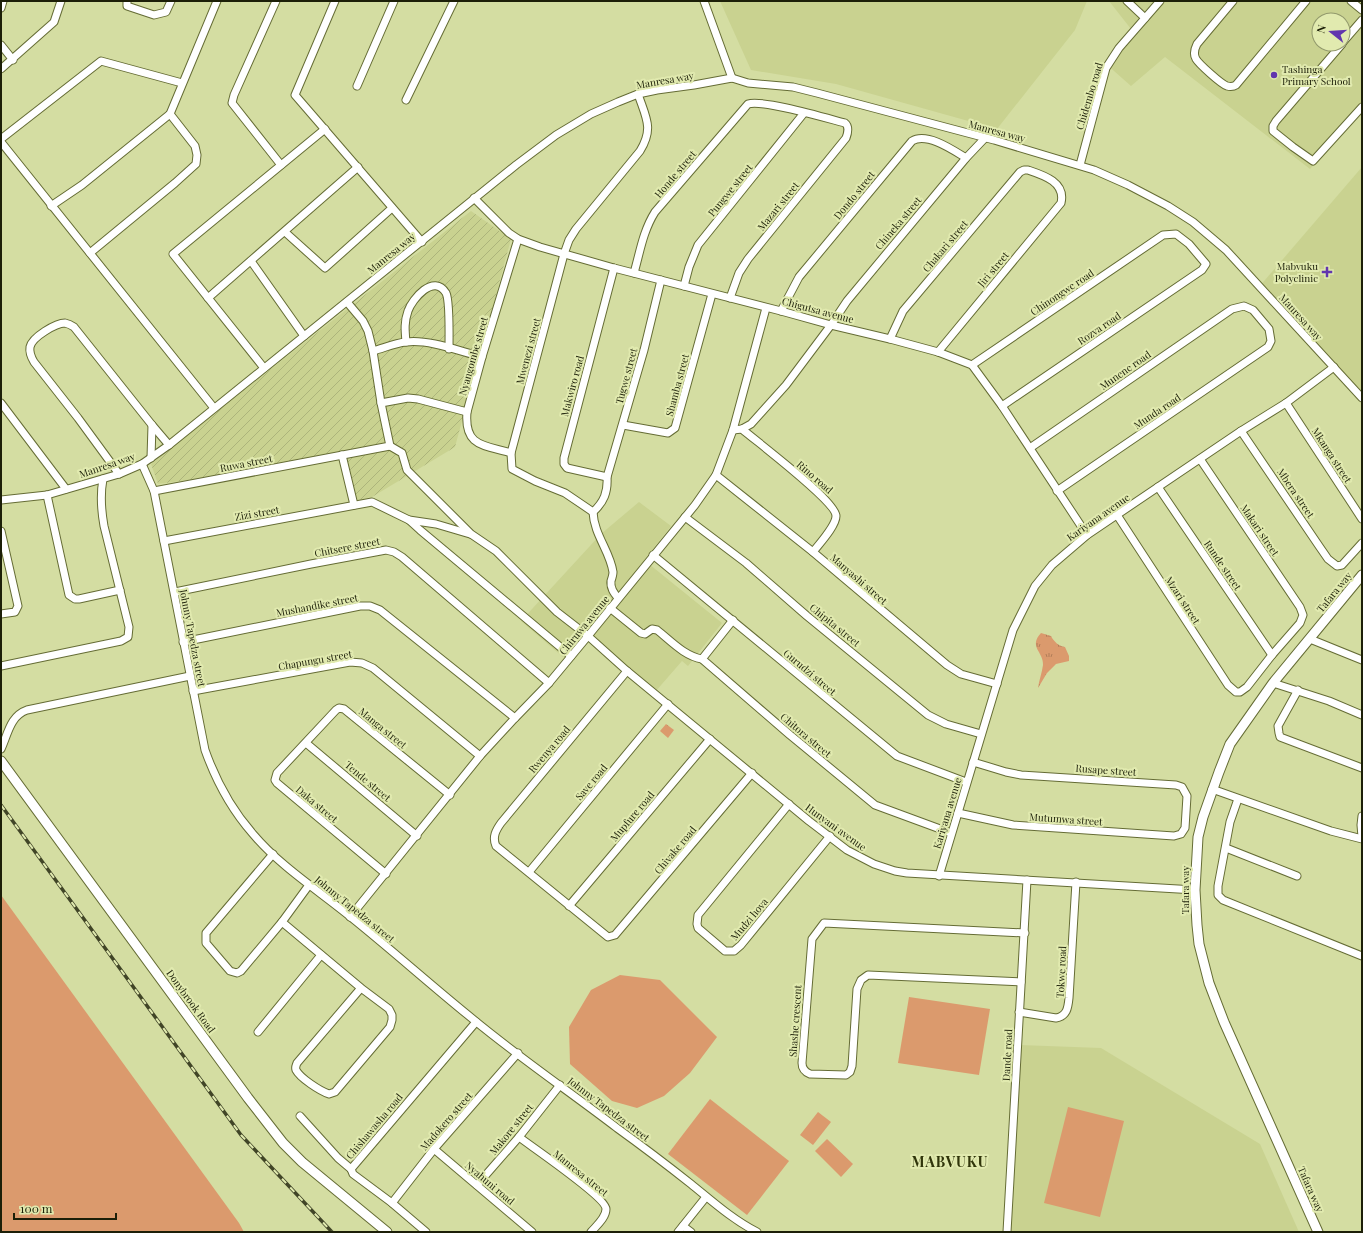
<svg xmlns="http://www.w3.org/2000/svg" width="1363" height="1233" viewBox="0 0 1363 1233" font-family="'Playfair Display',serif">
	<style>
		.built { fill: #c9d290; fill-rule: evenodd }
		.industrial { fill: url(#industrial-furrows) }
		.forest { fill: url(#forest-crowns) }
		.park { fill: url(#park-tufts) }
		.pitch { fill: #db9a6d }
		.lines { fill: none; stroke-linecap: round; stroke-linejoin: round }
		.minor-casing { stroke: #656c35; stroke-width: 9 }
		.tertiary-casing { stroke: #656c35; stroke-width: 11 }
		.minor { stroke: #fff; stroke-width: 7 }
		.tertiary { stroke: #fff; stroke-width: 9 }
		.rail-casing { stroke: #414527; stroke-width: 3.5 }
		.rail { stroke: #e1eaaf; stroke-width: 2; stroke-dasharray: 6; stroke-linecap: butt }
		.poi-dot { fill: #6236ae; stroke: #e1eaaf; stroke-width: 1.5 }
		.labels { text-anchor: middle; stroke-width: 4; stroke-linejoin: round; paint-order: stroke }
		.poi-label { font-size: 10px; fill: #1c1f08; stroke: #e1eaaf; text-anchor: start }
		.street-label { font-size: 10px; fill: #1c1f08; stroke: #e1eaaf }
		.district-label { font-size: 14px; font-weight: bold; letter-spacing: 1px; fill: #30350a; stroke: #e1eaaf }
	</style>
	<defs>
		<pattern id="industrial-furrows" width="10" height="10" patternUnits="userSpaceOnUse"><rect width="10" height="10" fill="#c9d290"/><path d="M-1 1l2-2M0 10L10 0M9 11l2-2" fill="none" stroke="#acb47b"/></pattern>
		<pattern id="forest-crowns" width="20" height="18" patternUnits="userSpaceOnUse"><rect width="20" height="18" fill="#db9a6d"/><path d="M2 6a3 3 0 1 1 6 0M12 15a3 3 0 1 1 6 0" fill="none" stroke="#b17d58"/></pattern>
		<pattern id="park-tufts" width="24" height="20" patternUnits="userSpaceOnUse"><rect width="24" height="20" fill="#db9a6d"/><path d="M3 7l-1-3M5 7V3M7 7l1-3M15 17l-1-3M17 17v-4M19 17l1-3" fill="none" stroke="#b17d58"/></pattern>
	</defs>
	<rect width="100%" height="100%" fill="#d4dda2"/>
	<g class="built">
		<polygon points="720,1 1087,1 1075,30 997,129 836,84 751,70"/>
		<path d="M1109,1H1362V111L1310,169L1165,57L1131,86L1105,63L1131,29ZM1319,20H1343V44H1319Z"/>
		<polygon points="1362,167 1362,394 1259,287"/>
		<polygon points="639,502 671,526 644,560 722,623 688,666 682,661 655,692 584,631 563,657 521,621 601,534"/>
		<polygon points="1020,1045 1101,1048 1260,1144 1299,1232 1009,1232"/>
	</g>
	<polygon class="industrial" points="471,211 511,239 455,447 372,497 354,501 344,459 158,484 151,464"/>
	<polygon class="forest" points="666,724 674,730 668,738 660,731"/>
	<path class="park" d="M1041,633L1051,636C1054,642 1059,646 1065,647L1069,656V661L1056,664L1047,673L1038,688C1039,680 1042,673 1043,665C1044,652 1028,647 1041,633Z"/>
	<g class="pitch">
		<polygon points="1,895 239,1223 244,1232 1,1232"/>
		<polygon points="620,975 660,980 717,1037 690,1073 664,1096 637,1108 612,1101 570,1064 569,1027 591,990"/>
		<polygon points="909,997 990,1009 979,1075 898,1063"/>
		<polygon points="710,1099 789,1161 747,1215 668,1154"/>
		<polygon points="1068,1107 1124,1121 1100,1217 1044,1203"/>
		<polygon points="818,1112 831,1122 813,1145 800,1135"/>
		<polygon points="827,1139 853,1164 841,1177 815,1151"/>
	</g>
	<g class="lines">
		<defs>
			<g id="minor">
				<polyline points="127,1 127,6 154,15 166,12 171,1"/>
				<polyline points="276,1 234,95 232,103 281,165"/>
				<polyline points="335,1 295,95 422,242"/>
				<polyline points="704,1 732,78"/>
				<polyline points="1127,1 1145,18"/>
				<path d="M1233,1L1197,44C1195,48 1193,54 1196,59C1199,64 1221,84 1227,86C1231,87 1233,87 1236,85L1306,1"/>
				<polyline points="1351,1 1362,10"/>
				<polyline points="1,8 3,1"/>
				<polyline points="1343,42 1362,20"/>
				<polyline points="1342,44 1276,121 1273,126 1273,131 1293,147 1313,161 1362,107"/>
				<polyline points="1,45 13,60"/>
				<polyline points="1,69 54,22 61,1"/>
				<polyline points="357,86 394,1"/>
				<path d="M638,94C646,118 654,128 640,151L576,229L569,240L564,254L511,453L512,469L535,481L565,493L593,512C604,502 608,492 607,477L644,350L661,280"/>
				<polyline points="406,100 454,1"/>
				<polyline points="1,139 101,61 182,83"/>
				<polyline points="1,142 214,408"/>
				<polyline points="1080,165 1106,68 1119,48 1160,1"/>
				<polyline points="474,198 509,233 518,239 540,247 614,268 781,311 831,325 890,339 938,352 972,365 1002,406 1087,535"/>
				<polyline points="51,206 82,185 170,114 217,1"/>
				<polyline points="285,232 325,268 392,208"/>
				<polyline points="90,253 175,183 196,164 197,155 195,146 170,114"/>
				<polyline points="251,261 304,336"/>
				<path d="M634,273C640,252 643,231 655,212L748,104C762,99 826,118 845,123C849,126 848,133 846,138L748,259L739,273L730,298"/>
				<polyline points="684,286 689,267 698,245 804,113"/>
				<polyline points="208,298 358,167"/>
				<path d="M781,311L799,277L912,141C927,132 953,150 966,158"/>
				<path d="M890,339L903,311L1020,172L1024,170H1028C1043,175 1066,182 1061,203L938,352"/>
				<path d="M406,342C405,331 404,322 408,311C412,299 434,273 446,293C450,301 449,338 449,349"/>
				<path d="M373,351C384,348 395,343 406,342C429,339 459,351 482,357"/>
				<polyline points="972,365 1163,235 1176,234 1189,244 1206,264 1202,270 1002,406"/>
				<polyline points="264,368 173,254 325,129"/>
				<polyline points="1,403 66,489"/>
				<polyline points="381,403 408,398 418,399 467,412"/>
				<polyline points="1286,403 1362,519"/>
				<polyline points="623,425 668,433 675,428 712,294"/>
				<path d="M742,429C757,442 836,501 836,516C836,526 819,544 813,552"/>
				<polyline points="733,430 742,429 751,424 786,385 831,325 847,301 966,158 985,138"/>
				<polyline points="1241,431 1319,546 1328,559 1337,566 1342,565 1362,543"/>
				<polyline points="390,446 402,453 407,470 471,534 496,551 557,612 588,636 627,671 809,821 847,850 874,864 895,871 907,873 1195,890"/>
				<polyline points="1030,448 1232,309 1244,306 1253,310 1269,329 1271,341 1268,347 1057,491"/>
				<path d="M511,453C484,445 464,447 467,412L482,357L518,239"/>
				<polyline points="342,455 354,505"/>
				<polyline points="151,458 152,425"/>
				<path d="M142,464L154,491L205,750C216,781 231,809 253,834C281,867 318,890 352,918C393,951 433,987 474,1020C520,1058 570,1092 617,1128C642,1146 667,1165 691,1184C712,1201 733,1220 757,1232"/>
				<path d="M119,474L78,418L34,362C31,357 29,353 30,347C32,337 56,323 65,323C69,324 71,325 74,327L152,425L169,445"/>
				<polyline points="716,475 813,552 947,665 961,674 997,684"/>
				<polyline points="607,477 567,468 564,464 564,458 614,268"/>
				<polyline points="1158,487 1272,655"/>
				<polyline points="154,491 390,446 381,403 373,351 368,331 363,321 347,302"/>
				<polyline points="47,495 69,595 75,599 79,599 120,590"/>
				<polyline points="1,500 47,495 119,474 142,464 169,445 516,165 556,135 591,114 618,102 638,94 657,90 694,85 732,78 748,83 793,87 817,93 994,140 1094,170 1128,185 1168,206 1193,222 1226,250 1362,398"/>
				<path d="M593,512C594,535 610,551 613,572C613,575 612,578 611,581C610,588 614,593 618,598"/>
				<polyline points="1117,515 1228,685 1236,692 1240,692 1247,687 1272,655 1300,623 1303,615 1300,607 1200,459"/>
				<polyline points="685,517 746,563 807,616 928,715 946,724 981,734"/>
				<polyline points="409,520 420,530 571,656"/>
				<polyline points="1,531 18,606 15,612 1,614"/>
				<polyline points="164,541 372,502 409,520 436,524 470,534"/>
				<polyline points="653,555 897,756 966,782"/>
				<polyline points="175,592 311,564 386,550 394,552 402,557 549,683"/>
				<path d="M610,608L641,633L645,634L652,629L657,630C670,640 684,656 702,659"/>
				<polyline points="733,620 702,659 790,735 875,805 951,833"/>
				<polyline points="1310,639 1362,660"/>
				<polyline points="183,642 360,606 370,606 380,610 515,718"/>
				<path d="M1,666L121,641L128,637L129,627L104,526C101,509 100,495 103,479"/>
				<path d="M627,671L501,823C496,830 492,837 496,846L608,937L615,935L752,773"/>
				<polyline points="1273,683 1329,701 1362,715"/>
				<polyline points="1298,690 1278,726 1279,733 1280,737 1362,768"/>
				<polyline points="193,691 350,662 362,663 373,668 480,756"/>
				<polyline points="306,743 417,836"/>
				<path d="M1,749C8,734 10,716 27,710L190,676"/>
				<polyline points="1212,789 1331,831 1362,839"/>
				<polyline points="1238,799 1230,822 1218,886 1218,895 1223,900 1362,956"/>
				<polyline points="789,804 698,915 697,924 698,928 725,951 734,951 741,945 830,836"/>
				<polyline points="958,813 1013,825 1174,836 1181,834 1185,828 1187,796 1182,787 1176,785 1021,775 1006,772 973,762"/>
				<polyline points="1362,816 1361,825 1362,837"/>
				<polyline points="1226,848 1297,876"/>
				<polyline points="273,854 206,933 206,943 230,971 237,973 241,971 282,922 309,885"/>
				<polyline points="529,872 668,704"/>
				<polyline points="386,874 277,783 275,780 277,773 336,710 339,708 344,709 450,795"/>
				<polyline points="939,876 1013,630 1035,586 1052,565 1087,535 1241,431 1286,403 1334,367"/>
				<polyline points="569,906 710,739"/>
				<polyline points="350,917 480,756 515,718 549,683 588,636 695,505 716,475 733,430 766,308"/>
				<path d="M282,922L361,988L389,1009L392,1015V1020L390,1027L335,1092L329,1094C320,1091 300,1078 296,1070C295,1067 296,1066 297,1063L361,988"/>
				<path d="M1021,982L868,975L861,980L857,989L852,1066L850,1072L846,1075L810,1074C805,1072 802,1069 802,1063L812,939L824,923L1025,933"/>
				<path d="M1019,1012L1056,1018C1067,1016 1068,1008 1069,998L1076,882"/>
				<polyline points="258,1032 321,955"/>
				<polyline points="300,1116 338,1158 351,1169"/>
				<path d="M519,1137C532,1147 606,1197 606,1209C606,1218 596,1226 591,1232"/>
				<polyline points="434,1149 532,1232"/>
				<polyline points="477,1185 519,1137 560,1085"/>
				<polyline points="392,1203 434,1149 518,1053"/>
				<polyline points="683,1226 691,1232"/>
				<polyline points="426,1232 392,1203 353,1174 351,1169 476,1022"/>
				<polyline points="678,1232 706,1197"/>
				<polyline points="1007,1232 1027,880"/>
			</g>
			<g id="tertiary">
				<polyline points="1,761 248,1098 283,1143 302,1162 387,1232"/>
				<polyline points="1318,1232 1224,1022 1209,983 1199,944 1197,925 1195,890 1197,855 1198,837 1203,817 1219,772 1230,744 1273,683 1362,575"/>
			</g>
		</defs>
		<use href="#minor" class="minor-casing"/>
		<use href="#tertiary" class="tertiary-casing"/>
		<use href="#minor" class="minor"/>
		<use href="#tertiary" class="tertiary"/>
		<defs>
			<polyline id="rail" points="1,805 241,1135 332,1232"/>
		</defs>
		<use href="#rail" class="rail-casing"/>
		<use href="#rail" class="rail"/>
	</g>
	<g class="poi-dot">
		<circle cx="1274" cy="75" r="4"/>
		<path d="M1325 266h4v4h4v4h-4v4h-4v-4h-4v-4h4z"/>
	</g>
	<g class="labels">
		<g class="poi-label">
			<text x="1282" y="73">Tashinga<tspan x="1282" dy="12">Primary School</tspan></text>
			<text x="1318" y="270" text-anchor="end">Mabvuku<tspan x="1318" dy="12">Polyclinic</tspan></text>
		</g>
		<g class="street-label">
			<text transform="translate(665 80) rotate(-10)" y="4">Manresa way</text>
			<text transform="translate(1089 96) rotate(-73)" y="4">Chidembo road</text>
			<text transform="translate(997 131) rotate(15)" y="4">Manresa way</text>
			<text transform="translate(675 174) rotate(-50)" y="4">Honde street</text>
			<text transform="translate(730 190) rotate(-51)" y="4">Pungwe street</text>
			<text transform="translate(854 195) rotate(-51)" y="4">Dondo street</text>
			<text transform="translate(778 206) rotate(-51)" y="4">Mazari street</text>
			<text transform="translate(898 223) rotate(-50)" y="4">Chineka street</text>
			<text transform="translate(945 246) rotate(-50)" y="4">Chakari street</text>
			<text transform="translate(391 253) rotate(-39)" y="4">Manresa way</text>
			<text transform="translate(993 269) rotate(-50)" y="4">Jiri street</text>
			<text transform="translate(1062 292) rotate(-34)" y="4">Chinongwe road</text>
			<text transform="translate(818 310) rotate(15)" y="4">Chigutsa avenue</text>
			<text transform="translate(1301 317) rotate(48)" y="4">Manresa way</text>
			<text transform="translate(1099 328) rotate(-34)" y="4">Rozva road</text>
			<text transform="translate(528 351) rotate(-75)" y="4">Mwenezi street</text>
			<text transform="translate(473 356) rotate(-74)" y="4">Nyangombe street</text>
			<text transform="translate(1125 370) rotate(-35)" y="4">Munene road</text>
			<text transform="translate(626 376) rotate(-75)" y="4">Tugwe street</text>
			<text transform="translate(677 385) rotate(-75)" y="4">Shamba street</text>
			<text transform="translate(572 386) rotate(-75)" y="4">Makwiro road</text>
			<text transform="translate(1157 411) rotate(-34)" y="4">Munda road</text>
			<text transform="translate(1332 455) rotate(57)" y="4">Mkanga street</text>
			<text transform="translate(246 463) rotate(-11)" y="4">Ruwa street</text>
			<text transform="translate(107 465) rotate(-19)" y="4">Manresa way</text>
			<text transform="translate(815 477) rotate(41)" y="4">Rino road</text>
			<text transform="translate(1296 493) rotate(56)" y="4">Mbera street</text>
			<text transform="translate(257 513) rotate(-10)" y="4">Zizi street</text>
			<text transform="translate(1098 517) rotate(-35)" y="4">Kariyana avenue</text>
			<text transform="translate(1260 530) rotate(56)" y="4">Makari street</text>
			<text transform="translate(347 547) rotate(-11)" y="4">Chitsere street</text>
			<text transform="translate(1223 565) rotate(56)" y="4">Runde street</text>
			<text transform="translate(859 579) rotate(41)" y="4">Manyashi street</text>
			<text transform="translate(1334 592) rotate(-51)" y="4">Tafara way</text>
			<text transform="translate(1183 600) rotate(57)" y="4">Mzari street</text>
			<text transform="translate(317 605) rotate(-11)" y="4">Mushandike street</text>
			<text transform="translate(584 625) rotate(-51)" y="4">Chiruwa avenue</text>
			<text transform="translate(835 625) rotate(39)" y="4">Chipita street</text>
			<text transform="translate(193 638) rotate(79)" y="4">Johnny Tapedza street</text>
			<text transform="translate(315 660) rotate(-10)" y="4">Chapungu street</text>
			<text transform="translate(810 672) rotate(40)" y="4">Gurudzi street</text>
			<text transform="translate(383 728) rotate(39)" y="4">Manga street</text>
			<text transform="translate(806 735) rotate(40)" y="4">Chitora street</text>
			<text transform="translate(549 749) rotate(-50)" y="4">Rwenya road</text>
			<text transform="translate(1106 770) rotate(4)" y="4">Rusape street</text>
			<text transform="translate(368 781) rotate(40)" y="4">Tende street</text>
			<text transform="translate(591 782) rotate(-50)" y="4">Save road</text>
			<text transform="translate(317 804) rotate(40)" y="4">Daka street</text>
			<text transform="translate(947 813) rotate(-73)" y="4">Kariyana avenue</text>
			<text transform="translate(632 816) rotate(-50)" y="4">Mupfure road</text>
			<text transform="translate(1066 819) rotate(4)" y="4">Mutumwa street</text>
			<text transform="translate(836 827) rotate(36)" y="4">Hunyani avenue</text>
			<text transform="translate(675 850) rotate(-50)" y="4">Chivake road</text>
			<text transform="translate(1185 890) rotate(-90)" y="4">Tafara way</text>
			<text transform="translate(355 909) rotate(39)" y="4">Johnny Tapedza street</text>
			<text transform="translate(749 919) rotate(-50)" y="4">Mudzi hova</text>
			<text transform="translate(1061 972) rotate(-87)" y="4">Tokwe road</text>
			<text transform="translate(191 1001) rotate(54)" y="4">Donybrook Road</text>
			<text transform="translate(795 1021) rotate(-86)" y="4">Shashe crescent</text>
			<text transform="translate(1007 1055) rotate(-87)" y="4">Dande road</text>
			<text transform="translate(609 1109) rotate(37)" y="4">Johnny Tapedza street</text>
			<text transform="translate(446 1121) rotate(-49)" y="4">Madokero street</text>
			<text transform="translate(374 1126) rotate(-50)" y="4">Chishawasha road</text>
			<text transform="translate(511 1129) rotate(-51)" y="4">Makore street</text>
			<text transform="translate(581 1173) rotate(39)" y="4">Manresa street</text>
			<text transform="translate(490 1183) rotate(40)" y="4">Nyahuni road</text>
			<text transform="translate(1311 1189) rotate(66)" y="4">Tafara way</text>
		</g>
		<g class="district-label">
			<text x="950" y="1167">MABVUKU</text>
		</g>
	</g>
	<rect width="1363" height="1233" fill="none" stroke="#1c1f08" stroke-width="4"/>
	<g transform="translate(1331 32) rotate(287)"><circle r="19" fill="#e1eaaf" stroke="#92996c"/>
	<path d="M0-3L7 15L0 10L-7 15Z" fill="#6236ae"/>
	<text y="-6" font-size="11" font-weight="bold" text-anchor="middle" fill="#1c1f08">N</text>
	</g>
	<path d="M14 1213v6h102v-6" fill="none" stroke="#1c1f08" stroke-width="2"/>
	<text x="20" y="1213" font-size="12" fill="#1c1f08" stroke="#e1eaaf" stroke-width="3" paint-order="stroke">100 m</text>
</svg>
